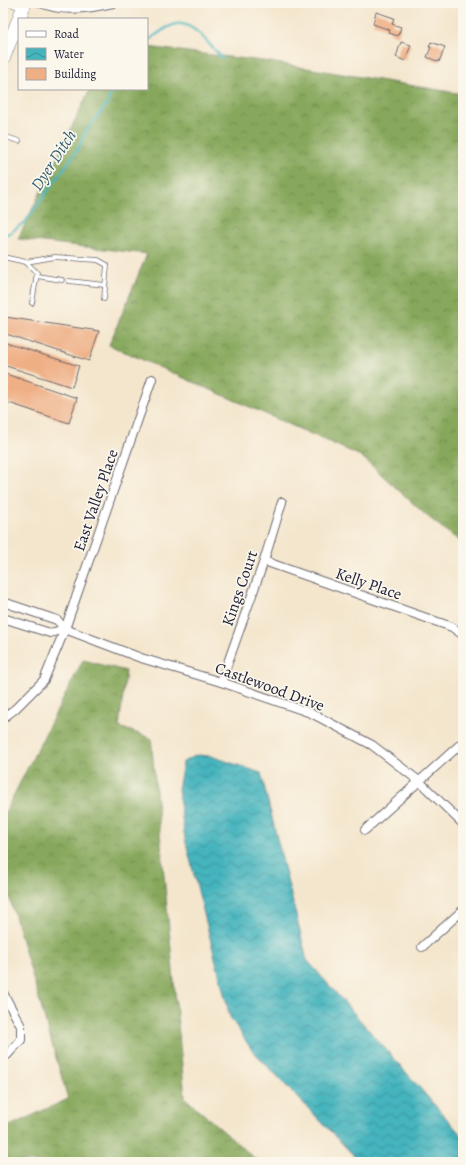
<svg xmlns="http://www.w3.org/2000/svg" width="466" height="1165" viewBox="0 0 466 1165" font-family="Alegreya,serif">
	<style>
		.forest { fill: url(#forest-crowns); stroke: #54654c }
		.water { fill: url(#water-waves); stroke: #336b7c }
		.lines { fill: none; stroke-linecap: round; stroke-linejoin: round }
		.stream { stroke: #44b4bd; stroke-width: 2.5 }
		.building { fill: #efaf85 }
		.lane-casing { stroke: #6c676e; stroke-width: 5.5 }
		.street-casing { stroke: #6c676e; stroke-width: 10 }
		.primary-casing { stroke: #6c676e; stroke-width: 14 }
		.lane { stroke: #fff; stroke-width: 4 }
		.street { stroke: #fff; stroke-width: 8 }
		.primary { stroke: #fff; stroke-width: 13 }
		.labels { text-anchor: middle; stroke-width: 3.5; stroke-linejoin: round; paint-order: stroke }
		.street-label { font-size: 16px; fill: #22223b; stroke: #fbf7ec }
		.water-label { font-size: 17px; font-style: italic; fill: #305c6f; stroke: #fbf7ec }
	</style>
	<defs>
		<pattern id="forest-crowns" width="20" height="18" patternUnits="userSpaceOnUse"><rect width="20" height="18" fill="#87a85c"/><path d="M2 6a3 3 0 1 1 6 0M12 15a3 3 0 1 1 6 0" fill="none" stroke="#6e884d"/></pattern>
		<pattern id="water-waves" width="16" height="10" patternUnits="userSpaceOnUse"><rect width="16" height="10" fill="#44b4bd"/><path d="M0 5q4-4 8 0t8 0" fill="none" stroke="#38929b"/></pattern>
	</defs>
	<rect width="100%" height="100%" fill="#fbf7ec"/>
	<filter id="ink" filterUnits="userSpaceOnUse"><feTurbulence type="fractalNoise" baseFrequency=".025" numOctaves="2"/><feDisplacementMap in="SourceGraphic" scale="8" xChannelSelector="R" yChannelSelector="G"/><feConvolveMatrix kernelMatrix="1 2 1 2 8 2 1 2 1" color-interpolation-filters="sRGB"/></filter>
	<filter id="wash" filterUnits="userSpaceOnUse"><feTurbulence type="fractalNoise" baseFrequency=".012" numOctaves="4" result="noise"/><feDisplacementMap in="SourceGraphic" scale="16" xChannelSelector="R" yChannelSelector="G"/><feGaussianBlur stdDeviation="0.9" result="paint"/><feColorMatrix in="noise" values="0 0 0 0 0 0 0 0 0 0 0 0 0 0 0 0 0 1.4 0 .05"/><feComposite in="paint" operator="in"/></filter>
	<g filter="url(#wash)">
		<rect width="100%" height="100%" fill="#f4e6cd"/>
		<g class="forest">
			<polygon points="147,47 270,62 463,94 463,544 427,516 361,456 109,345 147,254 18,239 90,89 147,89"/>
			<polygon points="83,660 126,671 119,727 151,738 185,1098 259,1162 3,1162 3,1129 68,1099 3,875 3,816"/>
		</g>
		<polygon class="water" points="197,755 211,756 261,773 307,960 463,1137 463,1162 360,1162 252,1050 230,1017 185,839 178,790 183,762"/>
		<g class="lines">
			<g class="stream">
				<path d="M147,41C155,36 164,28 173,25C191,17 211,47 222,58"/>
				<polyline points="3,235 10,233 26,221 78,149 86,131 107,104 112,89"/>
			</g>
		</g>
		<g id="blocks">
			<g class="building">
				<polygon points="376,12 394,18 392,24 401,27 398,36 389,33 390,30 373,24"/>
				<polygon points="401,42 411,45 405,61 396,57"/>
				<polygon points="431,42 445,47 439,62 427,57 431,47 429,47"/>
				<polygon points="5,317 99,331 89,361 3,333 3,323"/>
				<polygon points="3,342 79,366 72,387 3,365"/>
				<polygon points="3,373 77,398 69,423 3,401"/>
			</g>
		</g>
	</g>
	<g filter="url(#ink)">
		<use href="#blocks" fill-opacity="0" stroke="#6c676e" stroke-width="1"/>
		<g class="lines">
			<defs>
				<g id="lane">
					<polyline points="7,3 22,8"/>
					<polyline points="3,136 19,141"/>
					<polyline points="3,257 26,262 55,257 98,260 107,265 104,299"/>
					<polyline points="26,262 37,273 32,303"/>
					<polyline points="37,276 62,280"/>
					<polyline points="69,281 105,285"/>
				</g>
				<g id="street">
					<path d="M41,3C64,13 90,8 113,3"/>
					<polyline points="264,561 452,627 463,635"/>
					<polyline points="3,602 57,620 65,629 141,658 221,682 311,713 372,745 419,781 463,824"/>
					<polyline points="3,618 50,633 65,629"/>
					<polyline points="221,682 264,561 282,502"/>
					<polyline points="3,718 15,709 44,680 65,629 152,379"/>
					<polyline points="365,830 463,742"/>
					<polyline points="422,947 463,910"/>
					<polyline points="3,993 21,1026 21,1040 7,1055 3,1057"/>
				</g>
				<polyline id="primary" points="3,59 25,3"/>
			</defs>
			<use href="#lane" class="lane-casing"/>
			<use href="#street" class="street-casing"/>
			<use href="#primary" class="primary-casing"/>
			<use href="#lane" class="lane"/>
			<use href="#street" class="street"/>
			<use href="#primary" class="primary"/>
		</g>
	</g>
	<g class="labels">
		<g class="street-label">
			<text transform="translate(95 500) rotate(-71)" y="6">East Valley Place</text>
			<text transform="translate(369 583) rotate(19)" y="6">Kelly Place</text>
			<text transform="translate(239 588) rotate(-71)" y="6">Kings Court</text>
			<text transform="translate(270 686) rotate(20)" y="6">Castlewood Drive</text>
		</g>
		<g class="water-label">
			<text transform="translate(53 160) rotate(-57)" y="6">Dyer Ditch</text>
		</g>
	</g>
	<rect width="466" height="1165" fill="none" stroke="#fbf7ec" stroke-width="16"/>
	<rect x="18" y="18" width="130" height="72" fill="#fbf7ec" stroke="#a4a2a5"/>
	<rect x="26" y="31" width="20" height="6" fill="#ffffff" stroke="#a4a2a5"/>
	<text x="54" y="38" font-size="12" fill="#22223b">Road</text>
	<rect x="26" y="48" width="20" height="12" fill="url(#water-waves)" stroke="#a4a2a5"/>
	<text x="54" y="58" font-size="12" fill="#22223b">Water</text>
	<rect x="26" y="68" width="20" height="12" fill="#efaf85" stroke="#a4a2a5"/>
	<text x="54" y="78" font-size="12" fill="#22223b">Building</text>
</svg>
